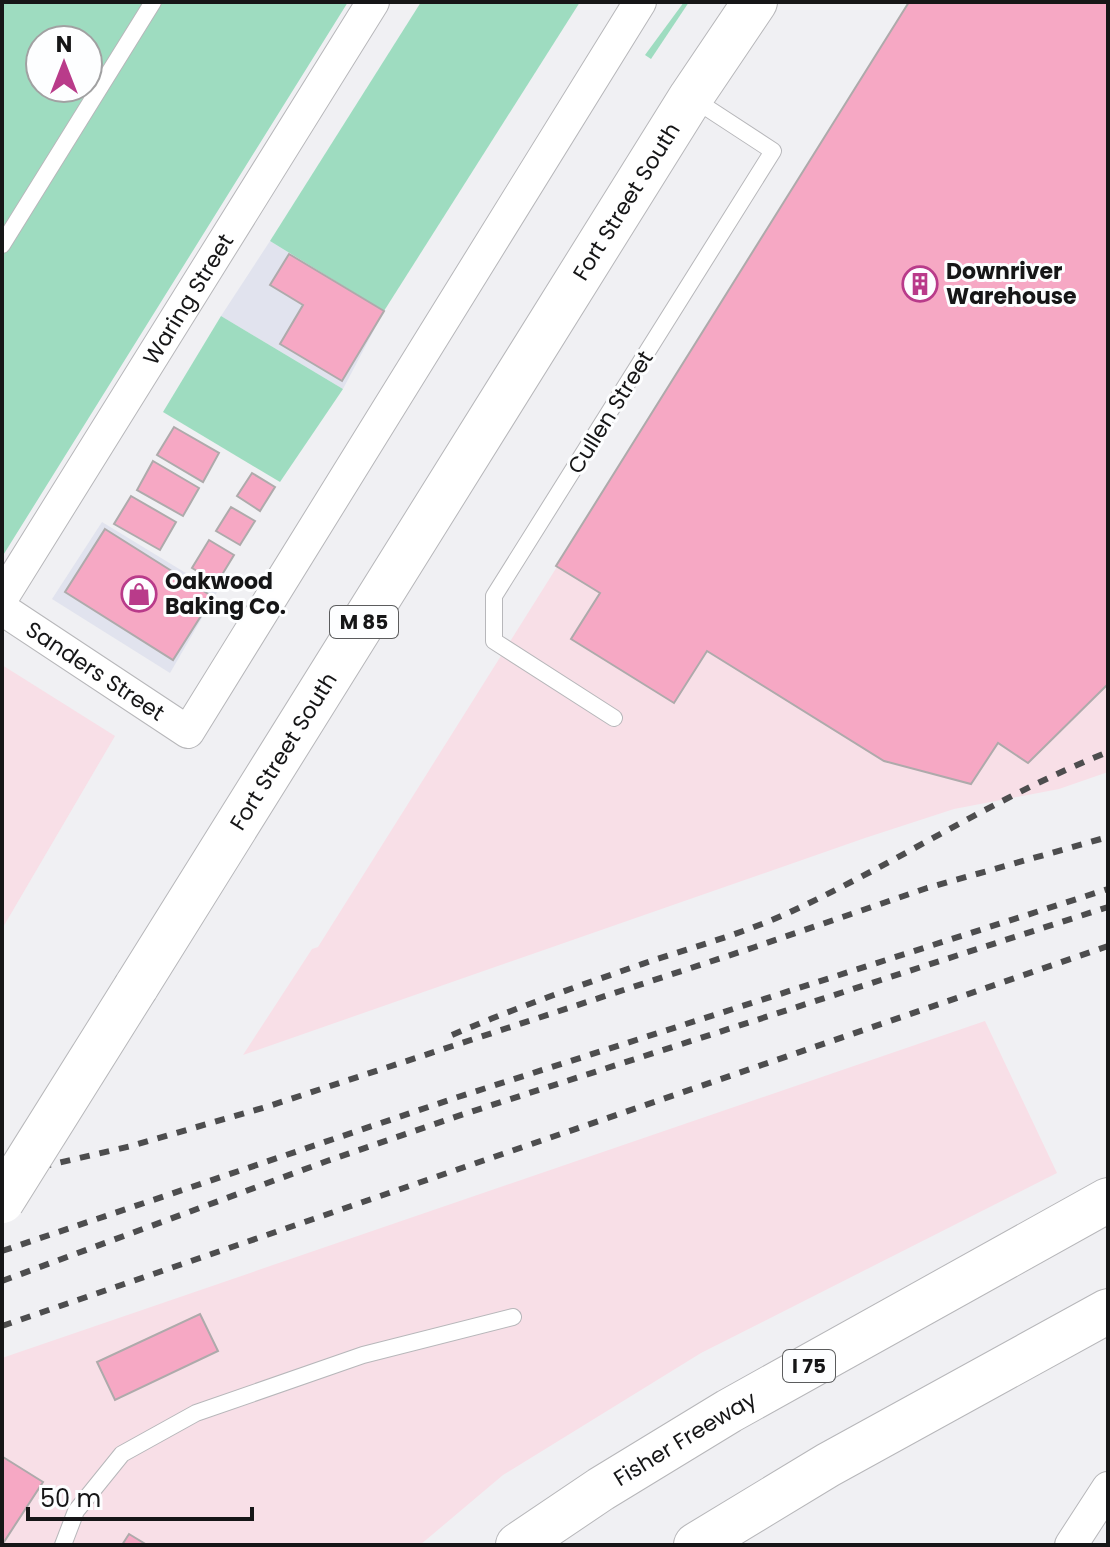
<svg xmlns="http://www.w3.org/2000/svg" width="1110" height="1547" viewBox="0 0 1110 1547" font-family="Poppins,sans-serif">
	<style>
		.built { fill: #e1e3ee }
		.industrial { fill: #f8dfe7 }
		.green { fill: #9edcc0; fill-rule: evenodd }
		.building { fill: #f6a8c4; stroke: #aeaaab; stroke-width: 2 }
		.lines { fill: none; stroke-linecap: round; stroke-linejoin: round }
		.lane-casing { stroke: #b7b7ba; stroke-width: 18 }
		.street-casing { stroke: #b7b7ba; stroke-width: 34 }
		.primary-casing { stroke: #b7b7ba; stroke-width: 46 }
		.highway-casing { stroke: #b7b7ba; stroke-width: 46 }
		.lane { stroke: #fff; stroke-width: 16 }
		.street { stroke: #fff; stroke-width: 32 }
		.primary { stroke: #fff; stroke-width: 44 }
		.highway { stroke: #fff; stroke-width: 44 }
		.rail { stroke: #4d4d4e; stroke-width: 6; stroke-dasharray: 10 10; stroke-linecap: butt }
		.primary-bridge-casing { stroke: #b7b7ba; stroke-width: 46; stroke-linecap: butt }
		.primary-bridge { stroke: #fff; stroke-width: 44 }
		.labels { text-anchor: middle; stroke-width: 6; stroke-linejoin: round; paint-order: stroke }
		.shield { fill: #fdfeff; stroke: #5b5c5d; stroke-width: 2 }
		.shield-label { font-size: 20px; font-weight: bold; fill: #161617 }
		.street-label { font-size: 22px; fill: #161617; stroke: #fdfeff }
		.poi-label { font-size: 22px; font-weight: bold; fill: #161617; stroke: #fdfeff; text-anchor: start }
	</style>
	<rect width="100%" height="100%" fill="#f0f0f3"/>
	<g class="built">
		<polygon points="270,241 384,311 343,389 221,316"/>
		<polygon points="102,522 217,592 170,673 52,599"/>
	</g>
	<g class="industrial">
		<polygon points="912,2 1108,2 1108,772 1059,789 954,809 865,838 243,1055 312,949 318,947"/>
		<polygon points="2,665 115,736 2,929"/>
		<polygon points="985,1021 1057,1173 701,1353 503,1475 420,1545 2,1545 2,1358"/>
	</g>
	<g class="green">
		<path d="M2,2H348L2,557ZM40,40H88V88H40Z"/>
		<polygon points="421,2 580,2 384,311 270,241"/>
		<polygon points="684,2 689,2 651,59 645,55"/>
		<polygon points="221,316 343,389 280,482 163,412"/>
	</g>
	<g class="building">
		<polygon points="909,2 1108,2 1108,684 1028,763 998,743 971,784 884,761 707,651 674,703 571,639 600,593 556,566"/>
		<polygon points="289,254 384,311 342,381 280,344 303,305 270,285"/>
		<polygon points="174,427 219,453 203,482 157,455"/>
		<polygon points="153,461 199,488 183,516 137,490"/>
		<polygon points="252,473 275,487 260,511 237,496"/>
		<polygon points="131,496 176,522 160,550 114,524"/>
		<polygon points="231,507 255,521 240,545 216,531"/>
		<polygon points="105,529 213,597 173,660 65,592"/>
		<polygon points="209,540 234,555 217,583 192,568"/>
		<polygon points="200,1314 218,1351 115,1400 97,1362"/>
		<polygon points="3,1457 43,1482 2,1545 2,1458"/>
		<polygon points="129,1534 147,1545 122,1545"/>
	</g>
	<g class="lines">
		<defs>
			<g id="lane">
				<polyline points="2,245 153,2"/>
				<polyline points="614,718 494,641 494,596 773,151 692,98"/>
				<polyline points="63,1545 76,1511 122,1454 196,1413 363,1355 513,1317"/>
			</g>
			<g id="street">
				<path id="s1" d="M2,598L373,2"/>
				<path id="s2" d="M2,609L188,732L640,2"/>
				<polyline points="1071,1545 1108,1488"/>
			</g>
			<g id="primary">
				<path id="s3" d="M136,987L691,97L755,2"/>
			</g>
			<g id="highway">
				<path id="s4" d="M518,1545L601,1489L729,1411L1108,1200"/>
				<polyline points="696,1545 828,1465 1108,1311"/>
			</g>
		</defs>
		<use href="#lane" class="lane-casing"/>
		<use href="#street" class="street-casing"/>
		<use href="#primary" class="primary-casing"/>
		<use href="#highway" class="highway-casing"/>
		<use href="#lane" class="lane"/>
		<use href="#street" class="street"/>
		<use href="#primary" class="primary"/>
		<use href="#highway" class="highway"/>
		<g class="rail">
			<path d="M452,1035C517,1007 584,984 651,961C697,946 744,933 788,913C897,863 997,796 1108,752"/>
			<polyline points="2,1176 131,1146 266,1107 755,947 927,888 1108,837"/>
			<polyline points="2,1251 458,1097 1108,889"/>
			<polyline points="2,1281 327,1161 464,1114 1108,907"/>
			<polyline points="2,1326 1108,946"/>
		</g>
		<defs>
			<polyline id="primary-bridge" points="2,1201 136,987"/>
		</defs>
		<use href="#primary-bridge" class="primary-bridge-casing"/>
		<use href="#primary-bridge" class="primary-bridge"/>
	</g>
	<defs>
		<symbol id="building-ring" viewBox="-11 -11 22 22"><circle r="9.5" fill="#fdfeff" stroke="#b93b8a" stroke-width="1.5"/><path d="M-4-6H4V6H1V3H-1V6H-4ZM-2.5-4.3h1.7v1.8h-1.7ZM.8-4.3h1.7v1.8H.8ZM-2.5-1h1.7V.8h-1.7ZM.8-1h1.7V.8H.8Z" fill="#b93b8a"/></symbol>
		<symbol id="shop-ring" viewBox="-11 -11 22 22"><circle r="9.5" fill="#fdfeff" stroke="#b93b8a" stroke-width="1.5"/><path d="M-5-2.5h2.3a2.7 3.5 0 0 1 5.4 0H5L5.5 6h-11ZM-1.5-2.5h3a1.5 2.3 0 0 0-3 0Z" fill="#b93b8a"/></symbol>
	</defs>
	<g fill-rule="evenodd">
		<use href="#building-ring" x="900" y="264" width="40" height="40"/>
		<use href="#shop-ring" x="119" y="574" width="40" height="40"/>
	</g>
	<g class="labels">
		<g class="shield">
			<rect x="330" y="606" width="68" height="32" rx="6"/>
			<rect x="783" y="1350" width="52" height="32" rx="6"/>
		</g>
		<g class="shield-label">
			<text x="364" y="629">M 85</text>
			<text x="809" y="1373">I 75</text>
		</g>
		<g class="street-label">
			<text dy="8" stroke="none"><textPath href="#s3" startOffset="926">Fort Street South</textPath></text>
			<text dy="8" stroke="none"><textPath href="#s1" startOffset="352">Waring Street</textPath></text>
			<text transform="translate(610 412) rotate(-58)" y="8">Cullen Street</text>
			<text dy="8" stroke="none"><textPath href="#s2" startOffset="112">Sanders Street</textPath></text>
			<text dy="8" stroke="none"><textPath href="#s3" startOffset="278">Fort Street South</textPath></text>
			<text dy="8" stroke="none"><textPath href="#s4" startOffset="198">Fisher Freeway</textPath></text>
		</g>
		<g class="poi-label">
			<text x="946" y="279">Downriver<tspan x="946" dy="25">Warehouse</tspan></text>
			<text x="165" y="589">Oakwood<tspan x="165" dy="25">Baking Co.</tspan></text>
		</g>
	</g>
	<rect width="1110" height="1547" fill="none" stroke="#161617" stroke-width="8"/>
	<g transform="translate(64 64)"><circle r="38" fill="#fdfeff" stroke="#a1a1a2" stroke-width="2"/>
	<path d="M0-6L14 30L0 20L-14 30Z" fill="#b93b8a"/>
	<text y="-12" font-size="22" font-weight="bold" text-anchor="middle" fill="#161617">N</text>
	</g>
	<path d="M28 1507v12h224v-12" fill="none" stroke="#161617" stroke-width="4"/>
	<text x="40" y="1507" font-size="24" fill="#161617" stroke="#fdfeff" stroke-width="6" paint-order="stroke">50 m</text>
</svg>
